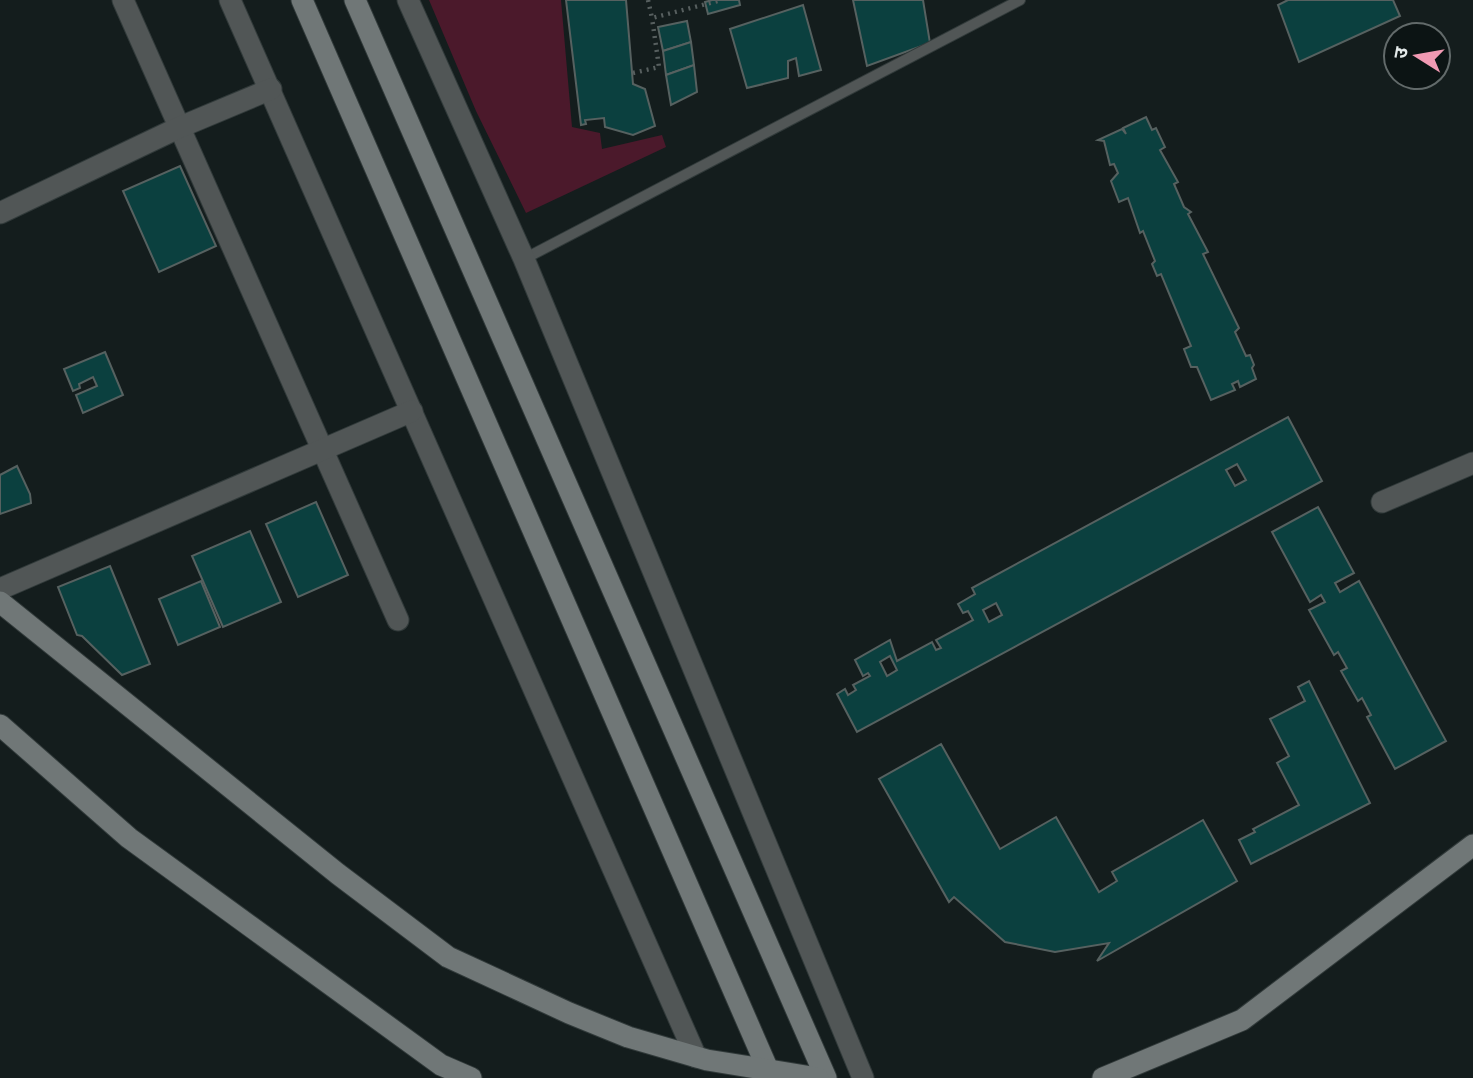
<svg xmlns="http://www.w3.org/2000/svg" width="1473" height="1078" viewBox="0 0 1473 1078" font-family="Roboto,'Noto Sans Devanagari',sans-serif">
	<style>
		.green { fill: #4b192b }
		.building { fill: #0b403f; stroke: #566160; stroke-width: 2; fill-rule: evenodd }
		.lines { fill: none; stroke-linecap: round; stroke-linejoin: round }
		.lane-casing { stroke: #313a3a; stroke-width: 12 }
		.street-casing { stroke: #313a3a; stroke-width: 23 }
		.secondary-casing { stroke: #313a3a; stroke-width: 23 }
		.path { stroke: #575f5f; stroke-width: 4.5; stroke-dasharray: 2 5; stroke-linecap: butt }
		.lane { stroke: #515656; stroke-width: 10 }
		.street { stroke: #515656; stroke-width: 21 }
		.secondary { stroke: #707777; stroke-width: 21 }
	</style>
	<rect width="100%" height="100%" fill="#141d1d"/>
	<polygon class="green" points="429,0 561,0 572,127 600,133 602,149 662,135 666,147 526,213 476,111"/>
	<g class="building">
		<polygon points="566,0 626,0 633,84 645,89 655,126 633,135 605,127 604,118 585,120 586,124 581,125"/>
		<polygon points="712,0 739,0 740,5 708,14 705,2"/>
		<polygon points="853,0 923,0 930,43 867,66"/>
		<polygon points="1288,0 1393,0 1400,16 1299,62 1278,5"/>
		<polygon points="803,5 821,70 799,76 796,58 788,61 788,78 747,88 730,29"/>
		<polygon points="687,21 691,42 663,51 658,27"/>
		<polygon points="691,42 694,65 666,75 663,51"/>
		<polygon points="694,65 697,92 671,105 666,75"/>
		<polygon points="1146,117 1152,130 1156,128 1165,147 1160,150 1178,182 1174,184 1184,207 1191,212 1188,214 1208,252 1203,254 1239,328 1235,332 1246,356 1250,355 1254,365 1252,368 1256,379 1240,387 1238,381 1232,384 1235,390 1211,400 1197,367 1191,367 1184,349 1191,346 1161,274 1157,276 1152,264 1155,261 1143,231 1140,233 1128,198 1119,202 1111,181 1118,173 1114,164 1110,165 1104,141 1098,140 1122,129 1126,134 1123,128"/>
		<polygon points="180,166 216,246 159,272 123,191"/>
		<polygon points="105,352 123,395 83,413 76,395 97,386 93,377 79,384 80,388 73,391 64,369"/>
		<path d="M1288,417L1322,481L857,732L837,694L845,689L848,695L856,690L853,685L870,676L868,673L863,676L855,660L890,640L897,661L932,642L936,650L941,648L936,640L973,620L968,611L963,613L958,604L975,594L972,588ZM1237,464L1246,480L1235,486L1226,470ZM996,603L1002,615L989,622L983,610ZM890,656L897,670L887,676L880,662Z"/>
		<polygon points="17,466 30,494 31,503 0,514 0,475"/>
		<polygon points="316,502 348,575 298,597 266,524"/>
		<polygon points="1318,507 1354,573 1335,583 1340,592 1359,581 1446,741 1395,769 1367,717 1371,715 1362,698 1358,701 1341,671 1347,668 1338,652 1334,655 1309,610 1325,602 1321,595 1310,602 1272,532"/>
		<polygon points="250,531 281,602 223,627 192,556"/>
		<polygon points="110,566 150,664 122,675 82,636 77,635 58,587"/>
		<polygon points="201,581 220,627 178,645 159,599"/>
		<polygon points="1309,681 1370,803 1251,864 1239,840 1255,832 1253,829 1299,805 1277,763 1289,756 1270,719 1305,701 1298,687"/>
		<polygon points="941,744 1000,849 1056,817 1099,892 1117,881 1112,872 1203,820 1237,881 1097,961 1109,943 1055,952 1005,942 954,897 949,902 879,779"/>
	</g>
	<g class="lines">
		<defs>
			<polyline id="lane" points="524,259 1020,0"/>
			<g id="street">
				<polyline points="123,0 398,620"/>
				<polyline points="230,0 696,1057"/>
				<polyline points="408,0 524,259 863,1078"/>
				<polyline points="0,213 178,128 271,89"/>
				<polyline points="1382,502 1473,463"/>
				<polyline points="0,589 412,411"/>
			</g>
			<g id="secondary">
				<polyline points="302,0 769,1072"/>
				<polyline points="355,0 826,1078"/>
				<polyline points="0,602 338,874 448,957 569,1013 628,1037 707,1060 818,1078"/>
				<polyline points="0,725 129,838 441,1065 471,1078"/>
				<polyline points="1103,1078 1242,1020 1473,845"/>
			</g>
		</defs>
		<use href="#lane" class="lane-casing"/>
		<use href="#street" class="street-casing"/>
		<use href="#secondary" class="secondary-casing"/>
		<g class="path">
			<polyline points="648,0 652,18 722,0"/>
			<polyline points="633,73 659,67 652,18"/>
		</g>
		<use href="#lane" class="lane"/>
		<use href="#street" class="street"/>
		<use href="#secondary" class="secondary"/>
	</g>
	<g transform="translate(1417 56) rotate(281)"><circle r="33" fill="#0c1414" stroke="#626a6a" stroke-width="2"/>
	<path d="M0-5L12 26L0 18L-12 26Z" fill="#f19ab3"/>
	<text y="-10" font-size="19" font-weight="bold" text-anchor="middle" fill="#e4eaea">उ</text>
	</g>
</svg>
